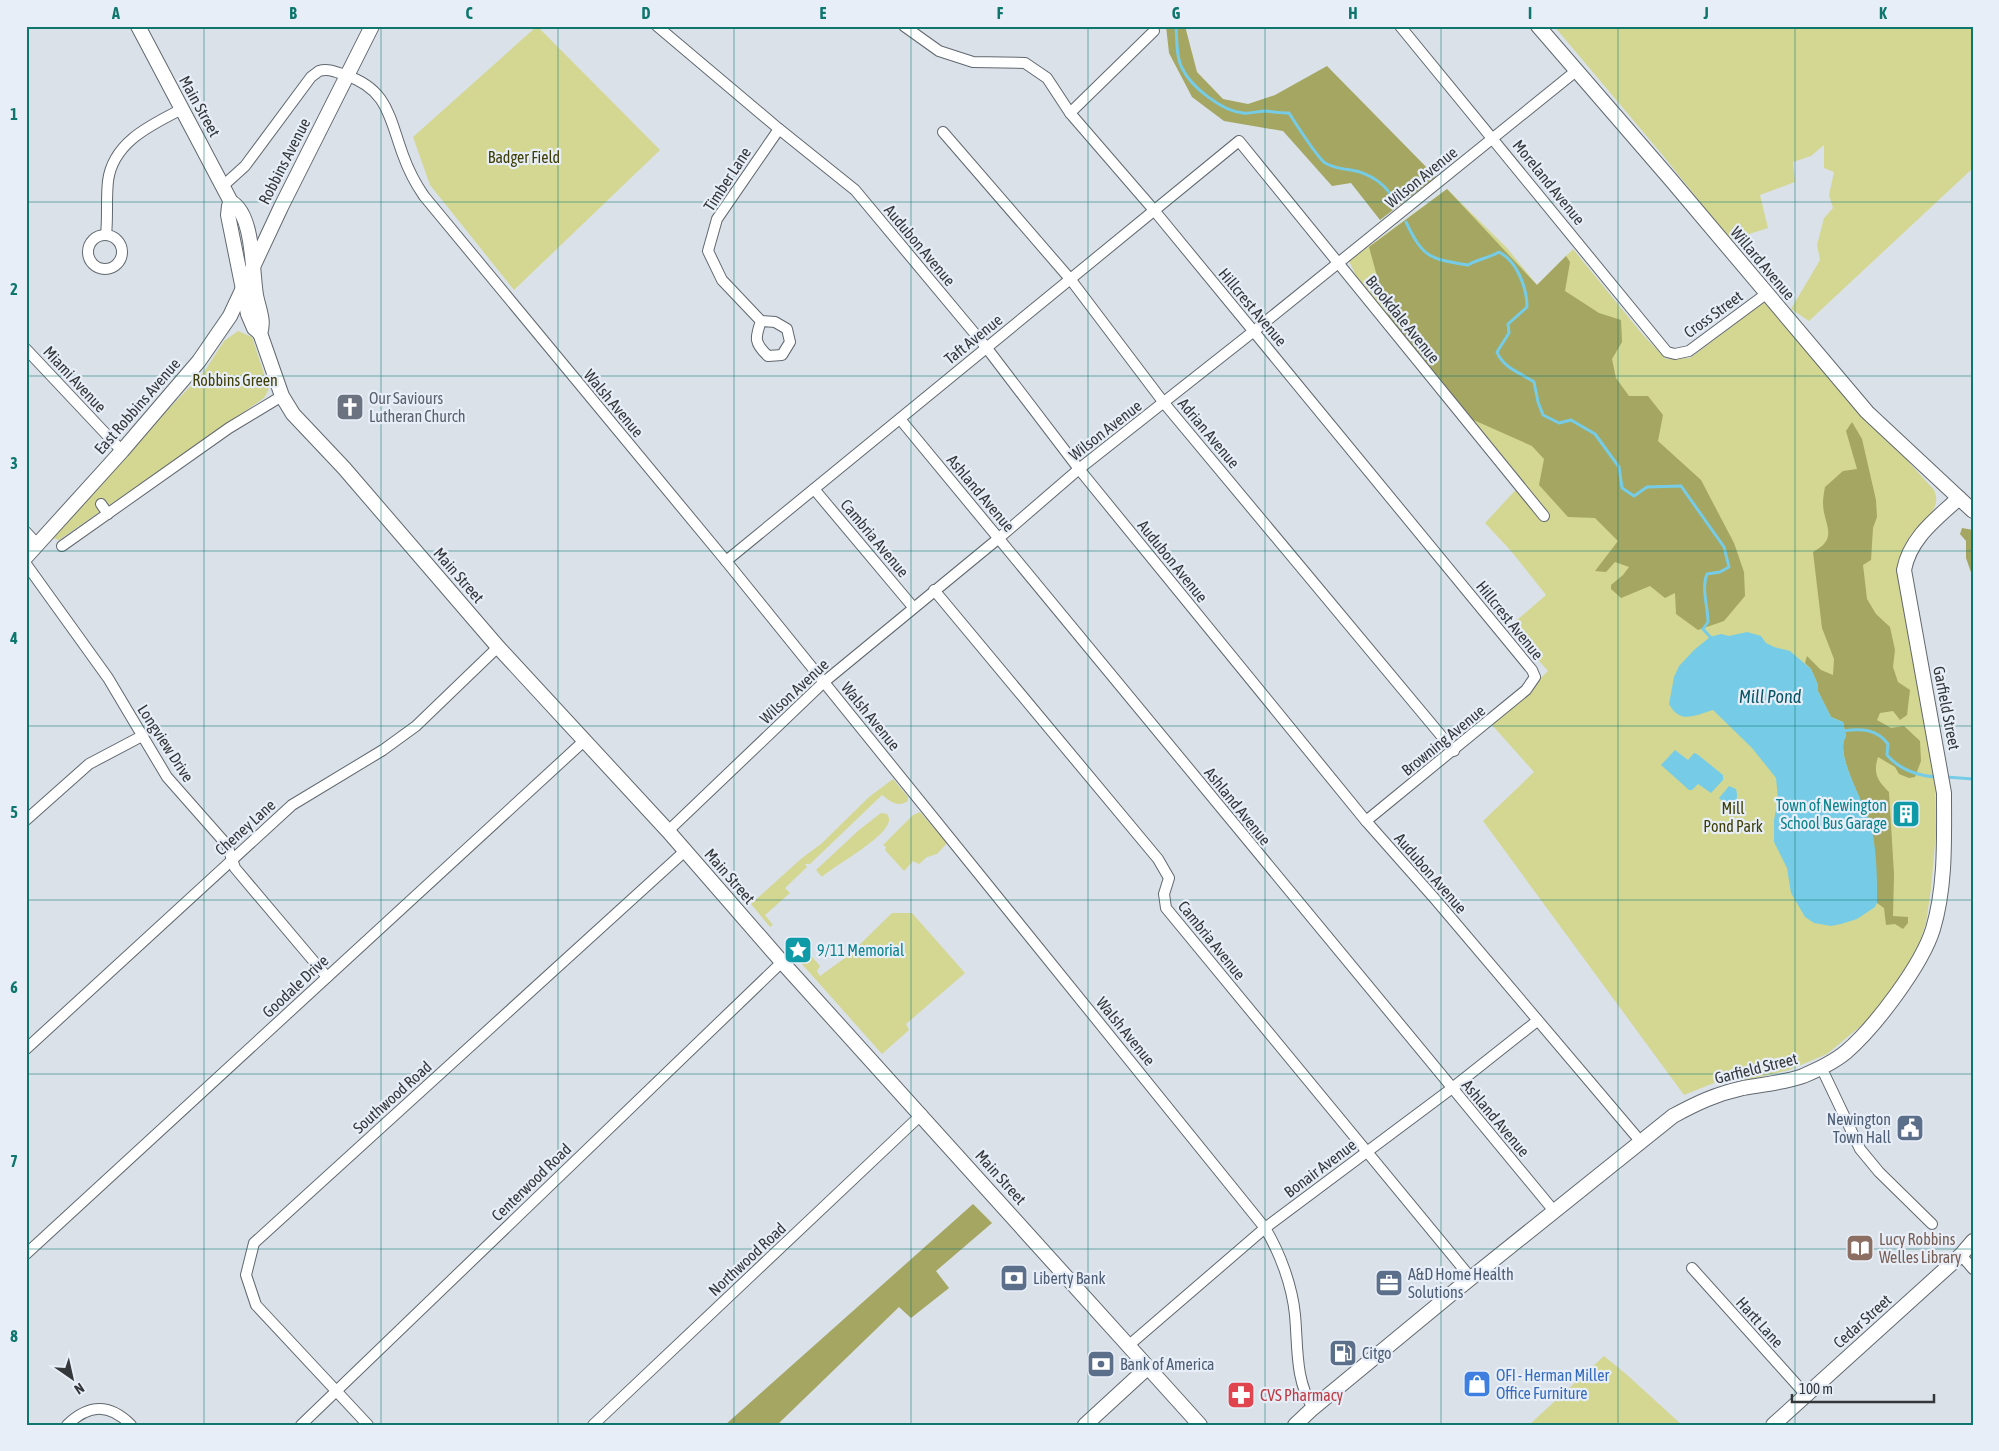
<svg xmlns="http://www.w3.org/2000/svg" width="1999" height="1451" viewBox="0 0 1999 1451" font-family="'Asap Condensed',sans-serif">
	<style>
		.green { fill: #d4d791 }
		.forest { fill: #a4a661 }
		.water { fill: #76cce6 }
		.lines { fill: none; stroke-linecap: round; stroke-linejoin: round }
		.stream { stroke: #76cce6; stroke-width: 3 }
		.street-casing { stroke: #61686f; stroke-width: 12 }
		.secondary-casing { stroke: #61686f; stroke-width: 16 }
		.street { stroke: #fff; stroke-width: 10 }
		.secondary { stroke: #fff; stroke-width: 14 }
		.grid { fill: none; stroke: #0f766e; stroke-width: 1; stroke-opacity: 0.55 }
		.labels { text-anchor: middle; stroke-width: 4.5; stroke-linejoin: round; paint-order: stroke }
		.street-label { font-size: 16px; fill: #35383b; stroke: #e7eef7 }
		.park-label { font-size: 16px; fill: #3e3e06; stroke: #e7eef7 }
		.worship-label { font-size: 16px; fill: #5b616d; stroke: #e7eef7; text-anchor: start }
		.culture-label { font-size: 16px; fill: #0d838f; stroke: #e7eef7; text-anchor: end }
		.service-label { font-size: 16px; fill: #4e5e75; stroke: #e7eef7; text-anchor: start }
		.education-label { font-size: 16px; fill: #785e54; stroke: #e7eef7; text-anchor: start }
		.shop-label { font-size: 16px; fill: #366cbe; stroke: #e7eef7; text-anchor: start }
		.health-label { font-size: 16px; fill: #be3a42; stroke: #e7eef7; text-anchor: start }
		.water-label { font-size: 18px; font-style: italic; fill: #095567; stroke: #e7eef7 }
		.neatline { fill: none; stroke: #0f766e; stroke-width: 2 }
		.grid-label { font-size: 16px; text-anchor: middle; font-weight: bold; fill: #0f766e }
	</style>
	<rect width="100%" height="100%" fill="#dae1e9"/>
	<g class="green">
		<polygon points="537,26 660,150 514,290 430,185 413,137"/>
		<polygon points="1554,26 1973,26 1973,168 1809,321 1791,309 1820,260 1817,245 1824,218 1833,208 1829,195 1834,172 1824,168 1824,145 1811,156 1793,162 1795,182 1760,195 1768,228 1730,240 1665,158"/>
		<path d="M1447,189L1506,247L1537,285L1573,249L1643,335L1666,359L1690,358L1764,302L1934,490C1944,511 1918,523 1908,539C1903,547 1901,557 1899,566L1935,781L1936,832L1931,889L1926,923L1920,941L1909,962L1874,1015L1827,1054L1789,1070L1751,1079L1719,1081L1684,1095L1483,821L1534,772L1492,725L1548,671L1509,627L1546,595L1511,551L1485,523L1522,483L1358,280L1349,261Z"/>
		<polygon points="238,331 252,337 269,389 264,398 59,540 52,538 156,422 204,372 224,341"/>
		<path d="M893,779L908,797V801C897,808 890,801 882,795L810,864H805L807,867L785,888L790,893L765,915L773,925L770,927L751,904L802,858L821,844L869,797Z"/>
		<polygon points="920,812 947,843 937,854 927,857 919,864 913,861 904,871 885,850 886,847 883,845 913,815"/>
		<path d="M881,813L887,814L889,818C892,835 835,865 822,877L816,870L859,830Z"/>
		<polygon points="892,913 912,913 965,973 906,1024 909,1030 882,1054 785,945 791,938 796,939 820,966 817,971 820,976 849,955"/>
		<polygon points="1604,1356 1626,1374 1682,1425 1529,1425"/>
	</g>
	<g class="forest">
		<polygon points="1166,26 1185,26 1197,72 1223,99 1248,104 1275,95 1327,66 1436,177 1380,220 1351,183 1332,186 1283,131 1224,121 1192,97 1169,53"/>
		<polygon points="1447,189 1537,285 1566,256 1570,262 1565,291 1599,313 1621,320 1622,342 1612,359 1616,378 1629,396 1648,396 1663,415 1658,441 1701,480 1734,543 1744,572 1745,596 1724,621 1698,630 1676,614 1675,593 1665,598 1650,586 1621,598 1611,589 1611,585 1623,575 1629,567 1615,562 1606,572 1595,571 1618,541 1595,518 1568,517 1539,485 1544,459 1532,446 1469,418 1388,316 1369,247"/>
		<path d="M1852,422L1862,439L1876,500L1877,517L1873,528L1871,560L1863,565L1867,599L1876,614L1890,627L1895,650L1893,667L1898,682L1910,690L1907,715L1900,720L1893,711L1880,713L1877,720L1891,728L1904,726L1920,741L1921,761L1915,777L1909,778L1899,774L1895,767L1878,757C1873,773 1877,780 1889,792L1894,874L1893,916L1908,917V923L1903,929L1895,924L1886,925L1884,908L1877,903C1877,877 1875,843 1868,819C1863,801 1834,752 1846,736L1843,722L1831,717L1818,691V685L1811,669L1805,663L1807,656L1821,670L1833,675L1834,659L1822,628L1813,552C1840,538 1823,524 1823,503C1823,498 1824,492 1825,487L1843,471L1857,469L1846,431Z"/>
		<polygon points="1962,528 1973,530 1973,578 1966,558 1966,541 1960,534"/>
		<polygon points="973,1204 992,1223 936,1271 949,1288 911,1318 899,1307 777,1425 725,1425"/>
	</g>
	<g class="water">
		<path d="M1747,632L1761,636L1766,643L1774,647L1790,651L1811,669L1818,685V691L1831,717L1843,722L1846,737C1834,752 1863,801 1869,819C1877,845 1877,876 1877,903L1875,907L1857,919L1841,924L1831,926L1814,923L1805,917L1791,893L1787,868L1774,842V820L1778,799L1776,778L1752,748L1713,710C1696,715 1680,725 1669,704L1674,677L1679,666L1694,650L1710,637L1721,634L1729,636Z"/>
		<polygon points="1675,750 1688,760 1694,753 1697,754 1723,775 1723,780 1711,793 1698,784 1692,790 1689,790 1661,765"/>
		<path d="M1729,786L1736,789C1738,795 1737,806 1732,810L1719,798Z"/>
	</g>
	<g class="lines">
		<g class="stream">
			<path d="M1176,26C1177,39 1176,57 1182,68C1191,87 1222,111 1243,113C1250,114 1258,111 1266,111C1274,112 1281,113 1289,113C1296,124 1316,156 1325,163C1334,168 1342,169 1351,170C1370,173 1388,185 1395,203"/>
			<path d="M1406,222C1423,258 1430,259 1468,265C1478,259 1489,258 1499,252C1517,261 1527,288 1527,307L1508,324L1509,333L1497,352C1503,368 1521,373 1534,382L1538,402L1543,415L1559,423L1571,420L1595,434L1619,467L1622,488L1634,496L1647,487L1681,486L1724,547L1729,567L1720,572L1707,574C1701,588 1708,607 1708,622L1703,629L1713,640"/>
			<path d="M1843,731C1861,728 1877,729 1888,744L1887,755C1900,770 1918,776 1937,777"/>
			<polyline points="1946,777 1973,779"/>
		</g>
		<defs>
			<g id="street">
				<polyline points="657,26 779,129 855,190 986,347 1079,469 1366,821 1435,899 1641,1142"/>
				<polyline points="904,26 939,51 973,62 1025,63 1047,78 1070,113 1153,209 1532,670 1535,677 1526,690 1366,821"/>
				<polyline points="1400,26 1667,352 1675,354 1689,351 1766,294"/>
				<polyline points="1070,113 1154,31"/>
				<polyline points="943,132 1071,280 1164,403 1454,751"/>
				<path d="M224,185L245,166L311,77L319,71C328,68 336,72 345,75C388,89 389,117 403,155C408,169 415,183 424,196L726,561L1265,1228C1280,1253 1292,1285 1295,1315C1298,1347 1295,1380 1313,1408"/>
				<circle cx="105" cy="252" r="17"/>
				<path d="M106,235C108,217 106,199 108,181C113,142 151,125 182,109"/>
				<path d="M761,321C755,338 754,343 768,356L782,355L790,342L787,329L775,322L761,321L722,280L708,251L717,219L779,129"/>
				<polyline points="26,349 122,451"/>
				<polyline points="900,419 1554,1211"/>
				<polyline points="814,489 913,607"/>
				<polyline points="101,504 108,514"/>
				<polyline points="26,532 37,544"/>
				<polyline points="62,546 229,428 282,396"/>
				<polyline points="726,561 1239,141 1544,516"/>
				<polyline points="26,564 108,678 167,777 227,845 235,868 327,977"/>
				<polyline points="934,590 1158,859 1169,878 1164,894 1166,908 1471,1278"/>
				<polyline points="26,820 89,764 142,736"/>
				<polyline points="668,831 824,682 999,538 1079,469 1254,331 1576,71"/>
				<polyline points="26,1049 292,805 383,750 416,726 498,647"/>
				<polyline points="1821,1067 1860,1149 1879,1172 1932,1224"/>
				<polyline points="26,1254 584,741"/>
				<polyline points="1961,1255 1973,1269"/>
				<polyline points="1692,1268 1806,1395"/>
				<polyline points="1128,1346 1265,1228 1451,1089 1537,1021"/>
				<path d="M67,1425C89,1404 109,1403 131,1425"/>
				<polyline points="301,1425 782,962"/>
				<polyline points="368,1425 256,1305 246,1275 254,1243 685,851"/>
				<polyline points="593,1425 922,1114"/>
			</g>
			<g id="secondary">
				<polyline points="138,26 231,202"/>
				<polyline points="1538,26 1672,181 1867,412 1973,511"/>
				<polyline points="231,202 229,206 228,215 248,314 254,328 260,333"/>
				<path d="M231,202C254,214 252,272 256,295C258,307 265,321 260,333"/>
				<polyline points="260,333 282,396 293,414 344,468 498,647 668,831 782,962 1200,1425"/>
				<polyline points="26,557 122,451 199,361 230,316 281,207 372,26"/>
				<polyline points="1085,1425 1147,1368"/>
				<path d="M1295,1425L1313,1408L1456,1290L1673,1116C1697,1103 1716,1094 1743,1088C1764,1084 1783,1083 1803,1076C1817,1070 1834,1062 1846,1052C1875,1027 1922,965 1933,929C1946,886 1944,838 1944,793L1904,570C1910,538 1936,519 1959,498"/>
				<polyline points="1773,1425 1961,1255 1973,1241"/>
			</g>
		</defs>
		<use href="#street" class="street-casing"/>
		<use href="#secondary" class="secondary-casing"/>
		<use href="#street" class="street"/>
		<use href="#secondary" class="secondary"/>
	</g>
	<path class="grid" d="M204,26V1425M381,26V1425M558,26V1425M734,26V1425M911,26V1425M1088,26V1425M1265,26V1425M1441,26V1425M1618,26V1425M1795,26V1425M26,202H1973M26,376H1973M26,551H1973M26,726H1973M26,900H1973M26,1074H1973M26,1249H1973"/>
	<defs>
		<symbol id="church-square" viewBox="-11 -11 22 22"><rect x="-9" y="-9" width="18" height="18" rx="4" fill="#6b7280" stroke="#e7eef7"/><path d="M-1.2-6h2.4v3.5h3.3v2.4h-3.3V6h-2.4V-.1h-3.3v-2.4h3.3Z" fill="#fff"/></symbol>
		<symbol id="building-square" viewBox="-11 -11 22 22"><rect x="-9" y="-9" width="18" height="18" rx="4" fill="#0f9aa8" stroke="#e7eef7"/><path d="M-4-6H4V6H1V3H-1V6H-4ZM-2.5-4.3h1.7v1.8h-1.7ZM.8-4.3h1.7v1.8H.8ZM-2.5-1h1.7V.8h-1.7ZM.8-1h1.7V.8H.8Z" fill="#fff"/></symbol>
		<symbol id="sight-square" viewBox="-11 -11 22 22"><rect x="-9" y="-9" width="18" height="18" rx="4" fill="#0f9aa8" stroke="#e7eef7"/><path d="M0-6L1.8-2.2L6-1.7L2.9 1.2L3.7 5.4L0 3.3L-3.7 5.4L-2.9 1.2L-6-1.7L-1.8-2.2Z" fill="#fff"/></symbol>
		<symbol id="civic-square" viewBox="-11 -11 22 22"><rect x="-9" y="-9" width="18" height="18" rx="4" fill="#5c6f8a" stroke="#e7eef7"/><path d="M-.6-6.5H3V-4.5H.6V-3L4-1V1h2V6H-6V1h2V-1L-.6-3ZM-1.2 2.5V6h2.4V2.5Z" fill="#fff"/></symbol>
		<symbol id="library-square" viewBox="-11 -11 22 22"><rect x="-9" y="-9" width="18" height="18" rx="4" fill="#8d6e63" stroke="#e7eef7"/><path d="M-6-4Q-3-5.5-.7-3.5V5Q-3 3-6 4ZM6-4Q3-5.5 .7-3.5V5Q3 3 6 4Z" fill="#fff"/></symbol>
		<symbol id="bank-square" viewBox="-11 -11 22 22"><rect x="-9" y="-9" width="18" height="18" rx="4" fill="#5c6f8a" stroke="#e7eef7"/><path d="M-6-4H6V4H-6ZM0-2.3a2.3 2.3 0 1 0 0 4.6a2.3 2.3 0 1 0 0-4.6Z" fill="#fff"/></symbol>
		<symbol id="office-square" viewBox="-11 -11 22 22"><rect x="-9" y="-9" width="18" height="18" rx="4" fill="#5c6f8a" stroke="#e7eef7"/><path d="M-6-3h4V-5.5h4V-3h4V5H-6ZM-1-4.5V-3h2v-1.5ZM-6 0V1H6V0Z" fill="#fff"/></symbol>
		<symbol id="fuel-square" viewBox="-11 -11 22 22"><rect x="-9" y="-9" width="18" height="18" rx="4" fill="#5c6f8a" stroke="#e7eef7"/><path d="M-5.5-6h7V0h2V4h1.3V-2.5L3-4.5l.8-.8L6-3V5H2.5V1h-1V6h-7ZM-4.2-4.7v3.2H.2V-4.7Z" fill="#fff"/></symbol>
		<symbol id="shop-square" viewBox="-11 -11 22 22"><rect x="-9" y="-9" width="18" height="18" rx="4" fill="#3f7fe0" stroke="#e7eef7"/><path d="M-5-2.5h2.3a2.7 3.5 0 0 1 5.4 0H5L5.5 6h-11ZM-1.5-2.5h3a1.5 2.3 0 0 0-3 0Z" fill="#fff"/></symbol>
		<symbol id="pharmacy-square" viewBox="-11 -11 22 22"><rect x="-9" y="-9" width="18" height="18" rx="4" fill="#e0444e" stroke="#e7eef7"/><path d="M-2-6h4v4h4v4h-4v4h-4v-4h-4v-4h4Z" fill="#fff"/></symbol>
	</defs>
	<g fill-rule="evenodd">
		<use href="#church-square" x="334" y="391" width="32" height="32"/>
		<use href="#building-square" x="1890" y="798" width="32" height="32"/>
		<use href="#sight-square" x="782" y="934" width="32" height="32"/>
		<use href="#civic-square" x="1894" y="1112" width="32" height="32"/>
		<use href="#library-square" x="1844" y="1232" width="32" height="32"/>
		<use href="#bank-square" x="998" y="1262" width="32" height="32"/>
		<use href="#office-square" x="1373" y="1267" width="32" height="32"/>
		<use href="#fuel-square" x="1327" y="1337" width="32" height="32"/>
		<use href="#bank-square" x="1085" y="1348" width="32" height="32"/>
		<use href="#shop-square" x="1461" y="1368" width="32" height="32"/>
		<use href="#pharmacy-square" x="1225" y="1379" width="32" height="32"/>
	</g>
	<g class="labels">
		<g class="street-label">
			<text transform="translate(200 106) rotate(61)" y="6">Main Street</text>
			<text transform="translate(284 161) rotate(-63)" y="6">Robbins Avenue</text>
			<text transform="translate(1421 177) rotate(-39)" y="6">Wilson Avenue</text>
			<text transform="translate(727 179) rotate(-57)" y="6">Timber Lane</text>
			<text transform="translate(1549 182) rotate(51)" y="6">Moreland Avenue</text>
			<text transform="translate(920 245) rotate(50)" y="6">Audubon Avenue</text>
			<text transform="translate(1763 263) rotate(50)" y="6">Willard Avenue</text>
			<text transform="translate(1253 307) rotate(50)" y="6">Hillcrest Avenue</text>
			<text transform="translate(1713 314) rotate(-36)" y="6">Cross Street</text>
			<text transform="translate(1403 319) rotate(51)" y="6">Brookdale Avenue</text>
			<text transform="translate(973 339) rotate(-39)" y="6">Taft Avenue</text>
			<text transform="translate(75 379) rotate(47)" y="6">Miami Avenue</text>
			<text transform="translate(614 403) rotate(50)" y="6">Walsh Avenue</text>
			<text transform="translate(137 406) rotate(-49)" y="6">East Robbins Avenue</text>
			<text transform="translate(1105 430) rotate(-38)" y="6">Wilson Avenue</text>
			<text transform="translate(1209 433) rotate(50)" y="6">Adrian Avenue</text>
			<text transform="translate(981 493) rotate(50)" y="6">Ashland Avenue</text>
			<text transform="translate(875 538) rotate(50)" y="6">Cambria Avenue</text>
			<text transform="translate(1173 561) rotate(51)" y="6">Audubon Avenue</text>
			<text transform="translate(459 575) rotate(49)" y="6">Main Street</text>
			<text transform="translate(1510 620) rotate(51)" y="6">Hillcrest Avenue</text>
			<text transform="translate(794 691) rotate(-43)" y="6">Wilson Avenue</text>
			<text transform="translate(1947 708) rotate(79)" y="6">Garfield Street</text>
			<text transform="translate(871 716) rotate(51)" y="6">Walsh Avenue</text>
			<text transform="translate(1443 740) rotate(-39)" y="6">Browning Avenue</text>
			<text transform="translate(166 743) rotate(57)" y="6">Longview Drive</text>
			<text transform="translate(1238 806) rotate(51)" y="6">Ashland Avenue</text>
			<text transform="translate(245 827) rotate(-42)" y="6">Cheney Lane</text>
			<text transform="translate(1431 873) rotate(49)" y="6">Audubon Avenue</text>
			<text transform="translate(730 876) rotate(49)" y="6">Main Street</text>
			<text transform="translate(1212 940) rotate(51)" y="6">Cambria Avenue</text>
			<text transform="translate(295 986) rotate(-43)" y="6">Goodale Drive</text>
			<text transform="translate(1126 1031) rotate(51)" y="6">Walsh Avenue</text>
			<text transform="translate(1756 1068) rotate(-14)" y="6">Garfield Street</text>
			<text transform="translate(392 1097) rotate(-42)" y="6">Southwood Road</text>
			<text transform="translate(1496 1118) rotate(50)" y="6">Ashland Avenue</text>
			<text transform="translate(1320 1168) rotate(-37)" y="6">Bonair Avenue</text>
			<text transform="translate(1001 1177) rotate(48)" y="6">Main Street</text>
			<text transform="translate(531 1182) rotate(-44)" y="6">Centerwood Road</text>
			<text transform="translate(747 1259) rotate(-43)" y="6">Northwood Road</text>
			<text transform="translate(1862 1321) rotate(-42)" y="6">Cedar Street</text>
			<text transform="translate(1760 1322) rotate(48)" y="6">Hartt Lane</text>
		</g>
		<g class="park-label">
			<text x="524" y="163">Badger Field</text>
			<text x="235" y="386">Robbins Green</text>
			<text x="1733" y="814">Mill<tspan x="1733" dy="18">Pond Park</tspan></text>
		</g>
		<g class="worship-label">
			<text x="369" y="404">Our Saviours<tspan x="369" dy="18">Lutheran Church</tspan></text>
		</g>
		<g class="culture-label">
			<text x="1887" y="811">Town of Newington<tspan x="1887" dy="18">School Bus Garage</tspan></text>
			<text x="817" y="956" text-anchor="start">9/11 Memorial</text>
		</g>
		<g class="service-label">
			<text x="1891" y="1125" text-anchor="end">Newington<tspan x="1891" dy="18">Town Hall</tspan></text>
			<text x="1408" y="1280">A&amp;D Home Health<tspan x="1408" dy="18">Solutions</tspan></text>
			<text x="1033" y="1284">Liberty Bank</text>
			<text x="1362" y="1359">Citgo</text>
			<text x="1120" y="1370">Bank of America</text>
		</g>
		<g class="education-label">
			<text x="1879" y="1245">Lucy Robbins<tspan x="1879" dy="18">Welles Library</tspan></text>
		</g>
		<g class="shop-label">
			<text x="1496" y="1381">OFI - Herman Miller<tspan x="1496" dy="18">Office Furniture</tspan></text>
		</g>
		<g class="health-label">
			<text x="1260" y="1401">CVS Pharmacy</text>
		</g>
		<g class="water-label">
			<text x="1770" y="703">Mill Pond</text>
		</g>
	</g>
	<rect width="1999" height="1451" fill="none" stroke="#e7eef7" stroke-width="55"/>
	<g transform="translate(72 1378) rotate(146)" stroke="#e7eef7" stroke-width="4" paint-order="stroke">
	<path d="M0-4L9 19L0 12L-9 19Z" fill="#35383b"/>
	<text y="-8" font-size="14" font-weight="bold" text-anchor="middle" fill="#35383b">N</text>
	</g>
	<path d="M1792 1394v8h142v-8" fill="none" stroke="#35383b" stroke-width="2.5"/>
	<text x="1799" y="1394" font-size="15" fill="#35383b" stroke="#e7eef7" stroke-width="4" paint-order="stroke">100 m</text>
	<rect x="28" y="28" width="1944" height="1396" class="neatline"/>
	<g class="grid-label">
		<text x="116" y="19">A</text>
		<text x="293" y="19">B</text>
		<text x="469" y="19">C</text>
		<text x="646" y="19">D</text>
		<text x="823" y="19">E</text>
		<text x="1000" y="19">F</text>
		<text x="1176" y="19">G</text>
		<text x="1353" y="19">H</text>
		<text x="1530" y="19">I</text>
		<text x="1706" y="19">J</text>
		<text x="1883" y="19">K</text>
		<text x="14" y="120">1</text>
		<text x="14" y="295">2</text>
		<text x="14" y="469">3</text>
		<text x="14" y="644">4</text>
		<text x="14" y="818">5</text>
		<text x="14" y="993">6</text>
		<text x="14" y="1167">7</text>
		<text x="14" y="1342">8</text>
	</g>
</svg>
